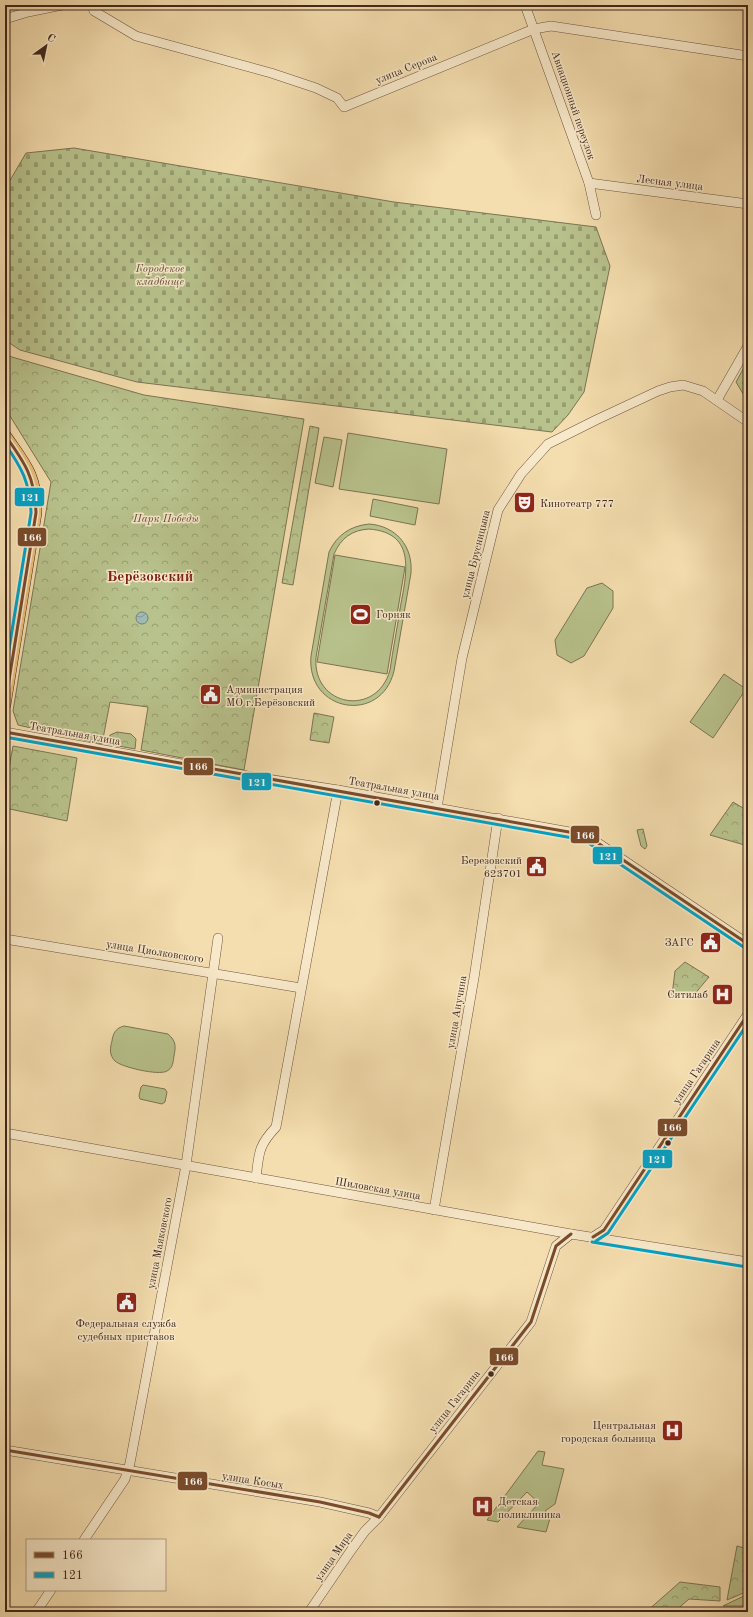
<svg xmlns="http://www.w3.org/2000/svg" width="753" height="1617" viewBox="0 0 753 1617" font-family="'Old Standard TT',serif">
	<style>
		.green { fill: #b8c28c; stroke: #7c7454; fill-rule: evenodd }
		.forest { fill: url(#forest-crowns); stroke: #7c7454 }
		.cemetery { fill: url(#cemetery-stones); stroke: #7c7454 }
		.water { fill: url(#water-waves); stroke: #797f77 }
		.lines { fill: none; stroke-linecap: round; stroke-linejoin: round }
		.minor-casing { stroke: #6e5440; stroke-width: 10 }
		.major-casing { stroke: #41271c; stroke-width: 12 }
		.minor { stroke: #f8e9ca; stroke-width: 9 }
		.major { stroke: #eabe77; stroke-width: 11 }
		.bus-1-casing { stroke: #f8e9ca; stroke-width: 6 }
		.bus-2-casing { stroke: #f8e9ca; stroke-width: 6 }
		.bus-1 { stroke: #7a4b2a; stroke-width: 3 }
		.bus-2 { stroke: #03a2c5; stroke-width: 3 }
		.bus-dot { fill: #41271c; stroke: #f8e9ca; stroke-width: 1.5 }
		.labels { text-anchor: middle; stroke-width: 3; stroke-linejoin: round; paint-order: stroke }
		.street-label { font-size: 11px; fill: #41271c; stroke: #f8e9ca }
		.park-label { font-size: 11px; font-style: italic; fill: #5f4e38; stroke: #f8e9ca }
		.poi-label { font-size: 11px; fill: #41271c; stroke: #f8e9ca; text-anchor: start }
		.district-label { font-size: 15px; font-weight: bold; fill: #7a1f14; stroke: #f8e9ca }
		.line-badge { stroke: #f8e9ca; stroke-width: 1.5 }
		.badge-label { font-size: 11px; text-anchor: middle; font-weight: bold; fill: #fff }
	</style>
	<defs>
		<pattern id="forest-crowns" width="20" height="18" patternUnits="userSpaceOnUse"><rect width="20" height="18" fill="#b8c28c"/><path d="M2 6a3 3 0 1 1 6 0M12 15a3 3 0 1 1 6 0" fill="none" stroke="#979e72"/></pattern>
		<pattern id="cemetery-stones" width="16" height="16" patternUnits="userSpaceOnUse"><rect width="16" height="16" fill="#b8c28c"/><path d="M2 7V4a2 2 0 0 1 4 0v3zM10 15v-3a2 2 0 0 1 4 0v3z" fill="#979e72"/></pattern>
		<pattern id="water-waves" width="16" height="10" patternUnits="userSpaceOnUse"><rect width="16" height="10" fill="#9ebab3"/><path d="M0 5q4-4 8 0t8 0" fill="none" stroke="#829791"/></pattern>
	</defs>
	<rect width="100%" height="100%" fill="#f4ddae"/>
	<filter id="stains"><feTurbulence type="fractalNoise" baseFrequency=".005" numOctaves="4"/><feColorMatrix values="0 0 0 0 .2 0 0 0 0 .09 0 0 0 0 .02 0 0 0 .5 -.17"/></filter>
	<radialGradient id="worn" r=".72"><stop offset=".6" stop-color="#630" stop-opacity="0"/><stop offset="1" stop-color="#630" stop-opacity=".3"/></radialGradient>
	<g class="green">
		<polygon points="348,433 447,449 439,504 339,489"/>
		<polygon points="324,437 342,440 333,487 315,483"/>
		<polygon points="373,499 418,508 415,525 370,516"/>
		<path d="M369,524C396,526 413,546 411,573L394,671C381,725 306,712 311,656L329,552C337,535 350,526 369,524ZM369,529C418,533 406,575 400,609C397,629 393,649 390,670C377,718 312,707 316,657L334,554C341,538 352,530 369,529Z"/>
		<polygon points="335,555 405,567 387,674 317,662"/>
		<polygon points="602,583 613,591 613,608 584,656 571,663 557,655 555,640 587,588"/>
		<polygon points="724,674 746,689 713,738 690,722"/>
		<path d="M124,1026L168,1034C176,1041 176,1046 174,1056C173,1062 173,1068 167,1071C159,1076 121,1067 115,1061C109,1055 110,1048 112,1041C113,1033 116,1028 124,1026Z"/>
		<polygon points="143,1085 165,1089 167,1092 165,1102 162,1104 140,1099 139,1096 141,1087"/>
		<polygon points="538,1451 545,1452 542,1465 564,1469 555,1504 545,1511 551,1515 546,1532 517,1527 539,1503 527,1492 498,1522 487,1520"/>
	</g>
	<g class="forest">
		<polygon points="5,355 144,395 304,419 244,770 141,750 148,707 110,702 102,744 18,725 13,711 51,482 5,408"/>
		<polygon points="748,360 748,398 745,397 736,382"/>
		<polygon points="310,426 319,428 293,585 282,583"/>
		<polygon points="314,713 334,717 329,743 310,740"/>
		<polygon points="117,732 131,734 136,739 135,749 108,744 110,735"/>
		<polygon points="13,746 77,758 67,821 5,808 5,790"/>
		<polygon points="733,802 748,811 748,846 710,835"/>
		<polygon points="643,829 647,846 645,849 641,846 637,830"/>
		<polygon points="685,962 709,977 693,996 672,995 675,971"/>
		<polygon points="737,1546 748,1549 748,1591 727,1600"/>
		<polygon points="680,1582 720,1587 720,1601 689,1599 674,1612 646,1612"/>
		<polygon points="748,1594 748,1606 723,1606"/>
	</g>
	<polygon class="cemetery" points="74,148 394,202 596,227 610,266 584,392 568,415 552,432 137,382 20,350 5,340 5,189 26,153"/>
	<circle class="water" cx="142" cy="618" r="6"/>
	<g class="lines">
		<defs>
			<g id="minor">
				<polyline points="92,5 94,11 136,36 271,73 316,88 337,98 344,107 534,29 551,26 748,56"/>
				<polyline points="525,5 589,183 596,215"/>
				<polyline points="5,19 28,12 62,5"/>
				<polyline points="589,183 748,204"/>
				<polyline points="717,400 748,346"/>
				<polyline points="5,732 248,776 338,790 586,835 748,944"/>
				<polyline points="437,808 462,658 498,510 521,474 548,444 596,420 658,391 670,387 683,385 703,391 748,422"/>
				<polyline points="5,939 301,988"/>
				<polyline points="5,1133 571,1234 748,1262"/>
				<path d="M256,1178C259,1153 258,1146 276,1127L338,790"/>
				<polyline points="434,1210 474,978 498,818"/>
				<polyline points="593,1237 604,1230 748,1014"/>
				<polyline points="5,1450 320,1502 369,1513 379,1517"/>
				<polyline points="84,1540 125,1479 130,1463 186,1165 218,938"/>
				<polyline points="36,1612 51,1590"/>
				<polyline points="309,1612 352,1549 365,1531 379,1517 531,1322 556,1246 571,1234"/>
			</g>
			<path id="major" d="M5,435C25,464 37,475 36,513L5,705"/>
		</defs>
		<use href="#minor" class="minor-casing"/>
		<use href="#major" class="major-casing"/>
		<use href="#minor" class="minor"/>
		<use href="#major" class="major"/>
		<defs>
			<g id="bus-1">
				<path d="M5,435C25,463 35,477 36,513L5,705"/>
				<polyline points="5,732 586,835 748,944"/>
				<polyline points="593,1237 604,1230 748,1014"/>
				<polyline points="5,1450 320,1502 369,1513 379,1517"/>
				<polyline points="379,1517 531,1322 556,1246 571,1234"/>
			</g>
			<g id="bus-2">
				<path d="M5,444C22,468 30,483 31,513L5,674"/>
				<polyline points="5,737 584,840 745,948"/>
				<polyline points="596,1241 608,1233 748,1023"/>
				<polyline points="592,1242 747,1267"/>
			</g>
		</defs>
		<use href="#bus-1" class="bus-1-casing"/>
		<use href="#bus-2" class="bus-2-casing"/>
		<use href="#bus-1" class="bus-1"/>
		<use href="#bus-2" class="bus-2"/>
	</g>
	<defs>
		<symbol id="theatre-square" viewBox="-11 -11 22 22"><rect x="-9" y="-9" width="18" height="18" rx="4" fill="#8f2418" stroke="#f8e9ca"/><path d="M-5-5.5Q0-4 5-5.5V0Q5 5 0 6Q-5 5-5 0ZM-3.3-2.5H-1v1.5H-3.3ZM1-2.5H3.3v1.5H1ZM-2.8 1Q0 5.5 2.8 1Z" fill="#fff"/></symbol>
		<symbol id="stadium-square" viewBox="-11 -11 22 22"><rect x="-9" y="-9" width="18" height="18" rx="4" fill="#8f2418" stroke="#f8e9ca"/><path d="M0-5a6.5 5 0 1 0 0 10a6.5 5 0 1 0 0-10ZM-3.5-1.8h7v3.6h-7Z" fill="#fff"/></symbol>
		<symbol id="civic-square" viewBox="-11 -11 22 22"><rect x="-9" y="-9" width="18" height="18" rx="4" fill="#8f2418" stroke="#f8e9ca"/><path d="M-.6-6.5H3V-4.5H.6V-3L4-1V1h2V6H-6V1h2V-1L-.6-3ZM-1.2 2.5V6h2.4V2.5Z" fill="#fff"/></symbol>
		<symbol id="hospital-square" viewBox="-11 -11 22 22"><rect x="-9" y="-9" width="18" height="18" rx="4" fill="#8f2418" stroke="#f8e9ca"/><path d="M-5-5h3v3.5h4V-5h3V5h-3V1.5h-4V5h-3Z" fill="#fff"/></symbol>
	</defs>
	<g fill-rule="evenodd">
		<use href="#theatre-square" x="512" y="490" width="25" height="25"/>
		<use href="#stadium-square" x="348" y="602" width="25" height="25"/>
		<use href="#civic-square" x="198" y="682" width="25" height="25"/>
		<use href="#civic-square" x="524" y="854" width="25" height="25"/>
		<use href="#civic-square" x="698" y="930" width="25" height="25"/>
		<use href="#hospital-square" x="710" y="982" width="25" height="25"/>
		<use href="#civic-square" x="114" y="1290" width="25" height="25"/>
		<use href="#hospital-square" x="660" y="1418" width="25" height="25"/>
		<use href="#hospital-square" x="470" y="1494" width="25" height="25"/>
	</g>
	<g class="bus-dot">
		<circle cx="377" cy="803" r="3.5"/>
		<circle cx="668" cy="1143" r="3.5"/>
		<circle cx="491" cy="1374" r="3.5"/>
	</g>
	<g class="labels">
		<g class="street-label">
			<text transform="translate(406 68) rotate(-22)" y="4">улица Серова</text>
			<text transform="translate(574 105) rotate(71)" y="4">Авиационный переулок</text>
			<text transform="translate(670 182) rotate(7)" y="4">Лесная улица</text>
			<text transform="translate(475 554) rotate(-76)" y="4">улица Брусницына</text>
			<text transform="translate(75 733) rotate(10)" y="4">Театральная улица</text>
			<text transform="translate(394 788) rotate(10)" y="4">Театральная улица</text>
			<text transform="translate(155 951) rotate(9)" y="4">улица Циолковского</text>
			<text transform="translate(456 1012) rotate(-80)" y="4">улица Анучина</text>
			<text transform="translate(696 1071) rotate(-56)" y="4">улица Гагарина</text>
			<text transform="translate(378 1188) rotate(10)" y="4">Шиловская улица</text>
			<text transform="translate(159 1243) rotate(-79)" y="4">улица Маяковского</text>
			<text transform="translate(454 1401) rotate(-52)" y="4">улица Гагарина</text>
			<text transform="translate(253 1480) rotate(9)" y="4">улица Косых</text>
			<text transform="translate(333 1556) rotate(-55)" y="4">улица Мира</text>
		</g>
		<g class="park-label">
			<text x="160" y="272">Городское<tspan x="160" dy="13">кладбище</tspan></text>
			<text x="166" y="522">Парк Победы</text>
		</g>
		<g class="poi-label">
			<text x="540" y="507">Кинотеатр 777</text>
			<text x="376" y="618">Горняк</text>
			<text x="226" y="693">Администрация<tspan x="226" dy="13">МО г.Берёзовский</tspan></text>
			<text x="522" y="864" text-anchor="end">Березовский<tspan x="522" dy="13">623701</tspan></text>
			<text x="694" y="946" text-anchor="end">ЗАГС</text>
			<text x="708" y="998" text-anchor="end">Ситилаб</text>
			<text x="126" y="1327" text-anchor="middle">Федеральная служба<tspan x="126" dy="13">судебных приставов</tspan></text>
			<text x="656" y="1429" text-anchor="end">Центральная<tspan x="656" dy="13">городская больница</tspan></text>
			<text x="498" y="1505">Детская<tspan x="498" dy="13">поликлиника</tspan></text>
		</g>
		<g class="district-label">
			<text x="150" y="581">Берёзовский</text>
		</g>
	</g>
	<g class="line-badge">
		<rect x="14" y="487" width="31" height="20" rx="4" fill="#03a2c5"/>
		<rect x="17" y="527" width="30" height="20" rx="4" fill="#7a4b2a"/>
		<rect x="183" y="757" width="31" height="19" rx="4" fill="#7a4b2a"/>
		<rect x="241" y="772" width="31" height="19" rx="4" fill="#03a2c5"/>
		<rect x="570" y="825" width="30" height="19" rx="4" fill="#7a4b2a"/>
		<rect x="592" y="846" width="31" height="19" rx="4" fill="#03a2c5"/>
		<rect x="657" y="1118" width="31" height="19" rx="4" fill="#7a4b2a"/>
		<rect x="642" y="1149" width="31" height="20" rx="4" fill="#03a2c5"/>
		<rect x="489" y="1347" width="30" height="19" rx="4" fill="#7a4b2a"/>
		<rect x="177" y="1471" width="31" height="20" rx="4" fill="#7a4b2a"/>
	</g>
	<g class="badge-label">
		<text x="30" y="501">121</text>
		<text x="32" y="541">166</text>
		<text x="198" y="770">166</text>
		<text x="257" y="786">121</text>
		<text x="585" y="839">166</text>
		<text x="608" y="860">121</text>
		<text x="672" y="1131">166</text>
		<text x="657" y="1163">121</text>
		<text x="504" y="1361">166</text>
		<text x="193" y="1485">166</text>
	</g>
	<rect width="753" height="1617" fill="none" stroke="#f4ddae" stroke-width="20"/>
	<rect x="6" y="6" width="741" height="1605" fill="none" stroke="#41271c" stroke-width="2"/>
	<rect x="10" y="10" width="733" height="1597" fill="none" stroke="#41271c"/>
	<rect x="26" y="1539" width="140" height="52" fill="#f8e9ca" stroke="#af9b84"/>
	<rect x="34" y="1552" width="20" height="6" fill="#7a4b2a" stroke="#af9b84"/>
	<text x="62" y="1559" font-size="12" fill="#41271c">166</text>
	<rect x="34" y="1572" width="20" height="6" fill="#03a2c5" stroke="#af9b84"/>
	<text x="62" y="1579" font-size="12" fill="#41271c">121</text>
	<g transform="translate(46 46) rotate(33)" stroke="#f8e9ca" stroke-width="3" paint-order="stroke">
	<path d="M0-3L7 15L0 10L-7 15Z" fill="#41271c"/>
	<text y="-6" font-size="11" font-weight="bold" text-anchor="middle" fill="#41271c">С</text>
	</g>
	<rect width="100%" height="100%" filter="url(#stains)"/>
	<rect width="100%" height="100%" fill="url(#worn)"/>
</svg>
